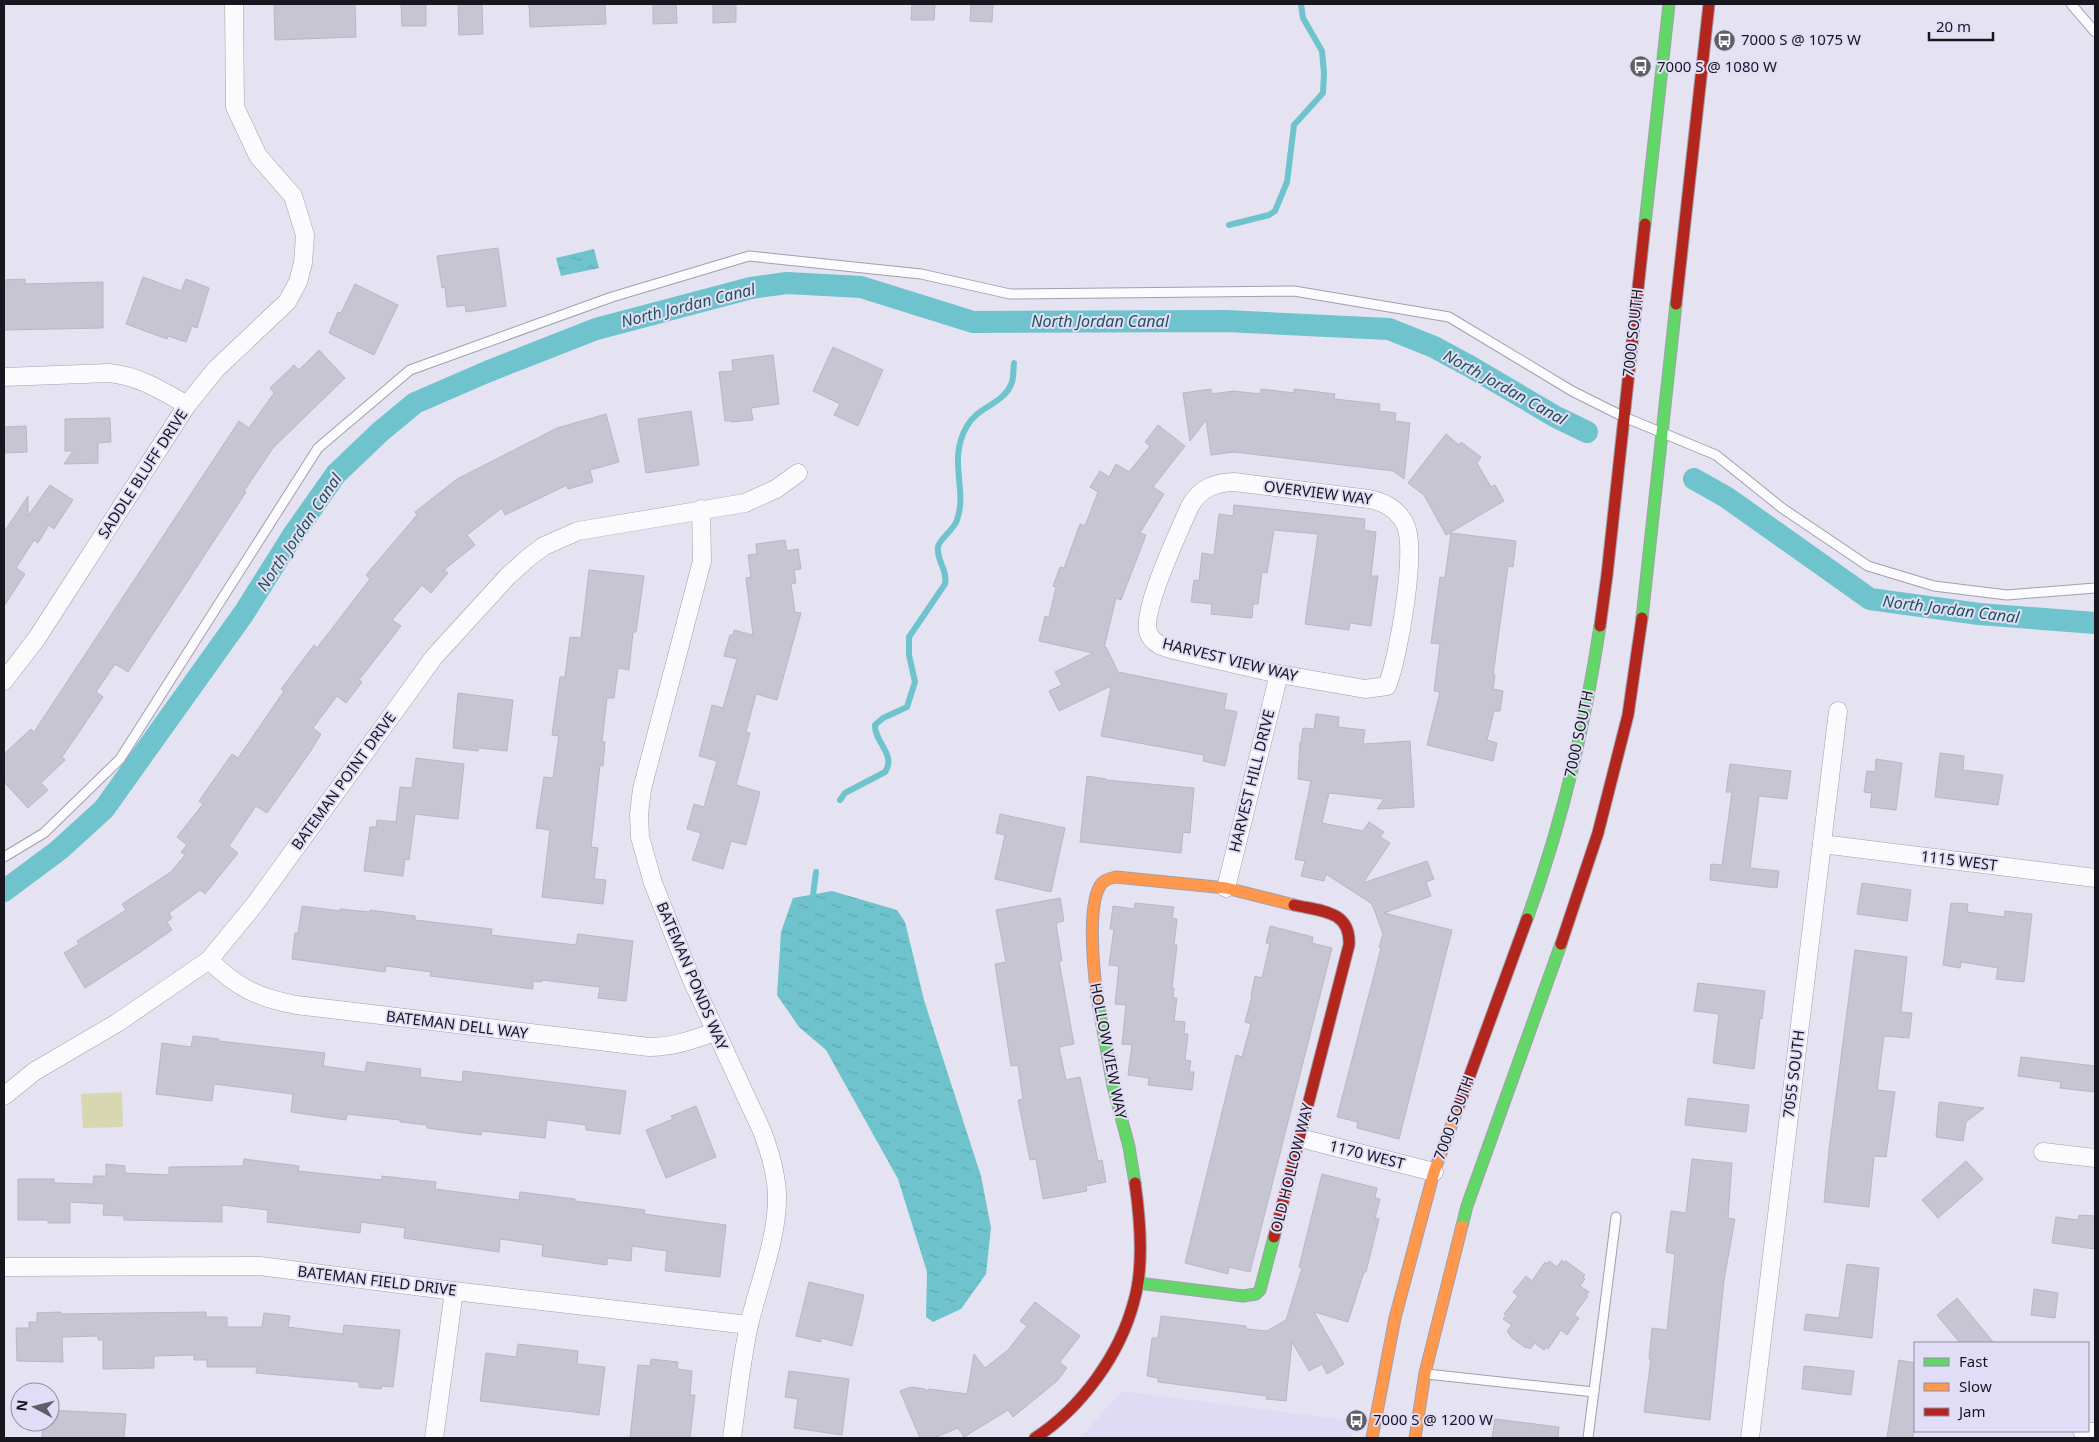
<svg xmlns="http://www.w3.org/2000/svg" width="2099" height="1442" viewBox="0 0 2099 1442" font-family="'Noto Sans',sans-serif">
	<style>
		.built { fill: #dfdbf4 }
		.pitch { fill: #d7d8b2 }
		.water { fill: url(#water-ripples) }
		.lines { fill: none; stroke-linecap: round; stroke-linejoin: round }
		.stream { stroke: #6ec3cd; stroke-width: 6 }
		.canal { stroke: #6ec3cd; stroke-width: 22 }
		.building { fill: #c7c5d1; stroke: #b9b7c2 }
		.lane-casing { stroke: #a19fab; stroke-width: 11 }
		.street-casing { stroke: #a19fab; stroke-width: 19 }
		.fast-casing { stroke: #a19fab; stroke-width: 13 }
		.slow-casing { stroke: #a19fab; stroke-width: 13 }
		.jam-casing { stroke: #a19fab; stroke-width: 13 }
		.lane { stroke: #fbfbfd; stroke-width: 9 }
		.street { stroke: #fbfbfd; stroke-width: 18 }
		.fast { stroke: #63d668; stroke-width: 11 }
		.slow { stroke: #ff974d; stroke-width: 11 }
		.jam { stroke: #b3261e; stroke-width: 11 }
		.labels { text-anchor: middle; stroke-width: 4; stroke-linejoin: round; paint-order: stroke }
		.poi-label { font-size: 15px; fill: #18161f; stroke: #e1ddf7; text-anchor: start }
		.street-label { font-size: 15px; fill: #18161f; stroke: #e1ddf7 }
		.water-label { font-size: 16px; font-style: italic; fill: #215458; stroke: #e1ddf7 }
	</style>
	<defs>
		<pattern id="water-ripples" width="26" height="14" patternUnits="userSpaceOnUse" patternTransform="scale(1.25)"><rect width="26" height="14" fill="#6ec3cd"/><path d="M2 4q2-2 4 0t4 0M15 11q2-2 4 0t4 0" fill="none" stroke="#5fa7b0"/></pattern>
	</defs>
	<rect width="100%" height="100%" fill="#e5e3f1"/>
	<polygon class="built" points="1122,1391 1354,1421 1352,1438 1080,1438"/>
	<polygon class="pitch" points="122,1092 123,1127 83,1128 81,1094"/>
	<g class="water">
		<polygon points="594,249 599,268 561,276 556,258"/>
		<polygon points="832,891 897,910 905,922 924,1000 981,1176 991,1228 986,1274 961,1309 933,1322 926,1317 927,1272 898,1179 826,1050 799,1027 777,995 781,932 793,898"/>
	</g>
	<g class="lines">
		<g class="stream">
			<polyline points="1229,225 1269,215 1275,211 1287,182 1294,125 1323,93 1324,73 1322,51 1303,18 1301,4"/>
			<path d="M840,800L845,793L885,772C897,755 874,742 875,725L883,718L907,707L915,682L909,655V637L945,584C948,570 936,560 938,547C939,539 954,530 957,520C968,489 947,460 967,426C978,406 1005,404 1012,382C1014,376 1013,369 1014,363"/>
			<polyline points="813,895 816,872"/>
		</g>
		<g class="canal">
			<polyline points="1694,479 1726,497 1870,599 1979,614 2095,623"/>
			<polyline points="4,891 59,850 104,809 244,613 293,535 336,474 380,432 415,403 489,371 596,329 751,288 787,283 861,287 973,322 1226,321 1389,329 1434,347 1471,367 1556,417 1587,432"/>
		</g>
	</g>
	<g class="building">
		<polygon points="274,4 355,4 356,37 275,40"/>
		<polygon points="401,4 426,4 426,26 402,26"/>
		<polygon points="458,4 482,4 483,34 459,35"/>
		<polygon points="529,4 605,4 606,24 530,27"/>
		<polygon points="653,4 676,4 677,23 653,24"/>
		<polygon points="713,4 736,4 736,22 713,23"/>
		<polygon points="912,4 935,4 934,20 911,20"/>
		<polygon points="971,4 993,4 992,22 970,21"/>
		<polygon points="498,248 506,306 466,312 465,305 447,307 445,287 442,288 437,256"/>
		<polygon points="143,277 181,291 186,279 209,288 197,328 192,326 186,342 168,336 167,339 126,324"/>
		<polygon points="25,279 25,284 103,282 103,328 4,330 4,280"/>
		<polygon points="355,284 398,305 374,355 329,333 338,312 341,313"/>
		<polygon points="833,347 883,370 858,426 834,415 840,404 813,391"/>
		<polygon points="319,350 345,378 273,448 244,491 246,492 128,672 115,664 96,692 103,697 62,757 65,760 41,783 48,790 28,808 4,782 4,754 31,729 34,732 239,421 249,428 274,393 270,388 294,365 299,370"/>
		<polygon points="773,355 779,404 751,408 753,420 731,422 731,421 725,421 719,372 733,371 732,360"/>
		<polygon points="1211,389 1212,394 1234,391 1260,394 1261,389 1294,393 1294,389 1335,394 1334,399 1380,404 1379,411 1396,413 1395,421 1410,423 1404,479 1393,471 1234,452 1211,455 1206,420 1190,441 1183,393"/>
		<polygon points="691,411 699,465 646,473 638,419"/>
		<polygon points="606,414 619,462 590,470 593,482 568,489 567,485 505,515 502,508 467,535 475,545 444,570 448,573 431,593 422,585 392,620 401,626 359,680 362,682 346,703 337,696 313,728 321,734 310,752 267,813 256,806 229,846 238,853 205,894 200,890 169,913 172,918 167,922 172,930 139,953 85,988 64,953 79,944 77,941 126,910 122,904 171,872 185,855 181,852 187,845 177,837 203,804 199,801 232,754 238,758 284,691 281,689 314,645 317,648 370,579 366,575 417,515 415,512 457,479 518,448 557,428"/>
		<polygon points="110,418 111,442 98,443 98,463 64,464 73,451 65,451 65,419"/>
		<polygon points="1158,425 1185,446 1153,487 1164,494 1140,533 1146,535 1121,600 1116,598 1104,648 1106,647 1118,672 1227,694 1224,709 1237,712 1225,766 1203,761 1204,755 1101,736 1111,686 1059,711 1049,691 1062,685 1055,672 1093,653 1039,641 1045,616 1049,617 1056,587 1053,586 1060,567 1064,568 1080,524 1085,526 1098,492 1090,487 1100,471 1109,477 1116,464 1129,472 1150,446 1145,442"/>
		<polygon points="26,426 27,452 4,453 4,427"/>
		<polygon points="1446,434 1459,445 1461,442 1481,457 1477,463 1491,487 1495,485 1504,501 1446,535 1424,495 1408,483"/>
		<polygon points="50,485 73,500 54,529 49,525 38,543 34,540 16,568 25,574 4,606 4,532 28,496 28,516"/>
		<polygon points="1234,505 1365,519 1364,530 1376,532 1371,576 1378,576 1371,626 1350,623 1349,630 1305,624 1318,534 1274,530 1267,573 1262,572 1258,604 1253,604 1252,618 1211,614 1212,604 1191,602 1194,580 1199,581 1202,553 1214,555 1219,514 1233,516"/>
		<polygon points="1451,533 1516,541 1513,567 1508,566 1493,675 1495,675 1493,689 1503,691 1500,711 1494,711 1487,740 1497,743 1493,761 1427,745 1440,692 1434,691 1440,644 1431,643 1440,577 1445,578"/>
		<polygon points="785,540 787,551 798,549 801,569 794,570 796,583 791,584 795,612 801,613 777,700 756,694 746,732 750,733 736,785 760,792 746,845 731,841 723,869 692,860 701,833 687,829 694,804 704,807 717,761 699,756 712,705 723,708 737,659 724,656 730,635 733,635 734,630 753,635 746,578 751,577 748,555 757,554 756,544"/>
		<polygon points="589,570 644,576 636,632 633,632 629,670 618,668 614,698 607,698 602,742 605,742 603,766 600,765 591,847 598,848 594,879 606,880 603,904 542,897 550,830 536,828 544,777 553,778 559,736 552,735 560,677 565,677 570,637 581,638"/>
		<polygon points="458,693 513,700 507,751 479,748 478,751 453,748"/>
		<polygon points="1316,714 1339,717 1338,727 1365,730 1363,744 1410,741 1414,807 1377,809 1384,799 1329,793 1322,823 1363,831 1369,822 1384,832 1380,837 1390,843 1363,883 1427,861 1434,879 1426,882 1431,896 1384,913 1452,930 1399,1139 1357,1128 1358,1122 1337,1117 1381,948 1379,947 1383,934 1372,904 1326,874 1324,881 1301,876 1305,861 1295,859 1311,781 1298,779 1300,742 1301,743 1303,728 1314,729"/>
		<polygon points="1940,753 1964,756 1963,770 2003,775 1998,805 1935,797"/>
		<polygon points="416,758 464,764 458,819 415,814 409,860 405,859 403,876 364,871 370,827 376,827 377,820 396,822 400,787 412,788"/>
		<polygon points="1876,759 1902,763 1896,810 1870,807 1872,793 1864,792 1867,771 1875,772"/>
		<polygon points="1730,764 1791,771 1787,799 1759,796 1750,868 1779,871 1777,888 1710,880 1711,864 1722,865 1732,792 1726,792"/>
		<polygon points="1087,776 1106,779 1106,780 1194,788 1190,833 1183,832 1181,853 1080,842"/>
		<polygon points="1000,814 1065,828 1051,892 995,879 1005,835 996,833"/>
		<polygon points="1862,883 1911,890 1907,921 1857,914"/>
		<polygon points="1060,898 1064,921 1056,923 1062,961 1059,961 1074,1044 1059,1047 1066,1080 1080,1077 1098,1161 1102,1160 1106,1182 1086,1186 1087,1191 1043,1199 1036,1159 1030,1160 1018,1100 1023,1099 1018,1065 1011,1066 1008,1047 995,964 1006,962 996,910"/>
		<polygon points="1135,903 1174,907 1172,918 1177,919 1174,945 1177,945 1172,988 1174,988 1173,998 1177,998 1174,1021 1185,1022 1184,1034 1188,1034 1185,1060 1191,1061 1189,1072 1194,1072 1192,1090 1148,1085 1149,1078 1128,1075 1132,1045 1122,1044 1126,1005 1115,1004 1119,966 1109,965 1114,929 1110,929 1113,906 1134,909"/>
		<polygon points="1951,903 1968,904 1967,912 2004,917 2005,911 2032,914 2024,982 1996,979 1998,968 1961,962 1960,968 1943,965"/>
		<polygon points="302,906 340,911 340,909 370,912 370,910 415,916 415,920 492,929 491,935 576,945 578,934 633,941 626,1001 598,998 600,987 542,980 542,982 533,981 533,989 430,976 431,972 386,966 385,972 292,959 295,933 298,933"/>
		<polygon points="1270,926 1313,937 1312,943 1332,948 1250,1272 1229,1267 1228,1274 1185,1263 1236,1055 1242,1057 1251,1024 1245,1022 1252,996 1251,995 1255,976 1262,978 1270,944 1266,943"/>
		<polygon points="1855,950 1907,957 1901,1012 1912,1013 1909,1038 1884,1036 1877,1090 1895,1092 1886,1157 1874,1156 1869,1207 1824,1202 1829,1150"/>
		<polygon points="1698,983 1765,991 1762,1019 1760,1018 1754,1069 1713,1063 1719,1014 1694,1011"/>
		<polygon points="193,1036 219,1039 219,1041 325,1053 323,1066 365,1072 367,1062 421,1069 420,1077 462,1082 463,1071 626,1091 620,1134 586,1130 586,1125 547,1120 545,1138 482,1131 481,1135 427,1128 427,1125 400,1122 400,1120 347,1114 346,1120 291,1112 293,1094 214,1084 212,1101 156,1094 162,1043 191,1047"/>
		<polygon points="2021,1057 2095,1066 2095,1092 2060,1088 2061,1082 2018,1076"/>
		<polygon points="1688,1098 1749,1105 1746,1132 1685,1125"/>
		<polygon points="1939,1102 1984,1108 1966,1122 1963,1141 1936,1137"/>
		<polygon points="696,1106 716,1157 666,1178 646,1130 673,1119 671,1116"/>
		<polygon points="244,1159 299,1166 298,1171 382,1180 382,1176 436,1182 435,1189 519,1200 520,1192 575,1199 575,1201 645,1210 644,1214 726,1225 720,1277 665,1271 667,1251 632,1246 631,1261 607,1258 607,1265 542,1256 543,1245 500,1239 499,1252 404,1238 405,1228 361,1222 360,1233 267,1222 268,1210 222,1205 222,1222 124,1220 124,1216 103,1215 104,1204 70,1202 70,1223 48,1223 48,1220 18,1220 18,1179 54,1179 54,1183 93,1184 94,1176 106,1176 106,1164 125,1166 125,1173 169,1175 169,1167 243,1166"/>
		<polygon points="1692,1159 1732,1163 1728,1218 1735,1219 1724,1280 1710,1420 1644,1412 1651,1359 1649,1359 1652,1328 1667,1330 1675,1254 1666,1252 1671,1211 1686,1213"/>
		<polygon points="1966,1161 1983,1179 1938,1218 1922,1200"/>
		<polygon points="1322,1174 1377,1188 1375,1198 1380,1199 1375,1218 1379,1219 1366,1272 1364,1272 1348,1322 1314,1312 1344,1364 1327,1374 1322,1364 1309,1371 1292,1342 1286,1401 1266,1399 1267,1396 1158,1382 1158,1378 1147,1376 1152,1338 1158,1338 1161,1316 1246,1326 1246,1329 1267,1331 1286,1320 1302,1268 1299,1267"/>
		<polygon points="2079,1215 2095,1216 2095,1249 2052,1243 2056,1217 2078,1220"/>
		<polygon points="1562,1260 1564,1262 1566,1261 1585,1275 1583,1277 1585,1279 1580,1286 1589,1292 1586,1295 1588,1296 1574,1315 1579,1318 1567,1335 1561,1330 1548,1349 1546,1347 1544,1350 1535,1343 1530,1349 1527,1347 1526,1348 1512,1338 1507,1331 1512,1325 1503,1319 1506,1316 1504,1314 1518,1296 1513,1292 1526,1276 1532,1281 1545,1262 1547,1264 1549,1261 1557,1267"/>
		<polygon points="1847,1264 1879,1268 1872,1338 1804,1330 1806,1314 1839,1318"/>
		<polygon points="809,1282 864,1295 852,1346 821,1338 821,1342 796,1336"/>
		<polygon points="2034,1289 2058,1293 2055,1318 2031,1315"/>
		<polygon points="1957,1298 1994,1343 1960,1343 1937,1315"/>
		<polygon points="1035,1302 1080,1336 1060,1362 1067,1368 1057,1381 1013,1417 1008,1410 964,1437 958,1428 934,1438 920,1438 900,1391 911,1387 925,1389 926,1391 929,1389 967,1394 974,1354 985,1368 1008,1350 1027,1326 1020,1321"/>
		<polygon points="61,1312 61,1314 206,1312 206,1317 227,1317 227,1327 262,1327 264,1313 290,1316 288,1327 343,1334 344,1325 400,1330 393,1387 382,1386 381,1389 359,1387 359,1382 256,1373 257,1367 207,1367 207,1360 194,1360 194,1355 154,1356 154,1368 103,1369 103,1340 98,1340 98,1336 62,1337 63,1362 17,1361 16,1328 29,1328 29,1322 37,1322 37,1313"/>
		<polygon points="518,1344 578,1351 577,1364 605,1367 599,1415 480,1401 486,1353 516,1357"/>
		<polygon points="651,1359 678,1362 677,1369 692,1371 690,1395 695,1395 690,1438 630,1438 638,1365 650,1366"/>
		<polygon points="1899,1360 1915,1363 1915,1416 1913,1438 1887,1438"/>
		<polygon points="1804,1366 1854,1371 1851,1395 1802,1389"/>
		<polygon points="789,1371 849,1379 842,1435 794,1428 798,1399 785,1397"/>
		<polygon points="50,1410 126,1414 124,1438 42,1438 43,1422 50,1422"/>
		<polygon points="1495,1419 1559,1427 1558,1438 1492,1438"/>
	</g>
	<g class="lines">
		<defs>
			<g id="lane">
				<polyline points="2071,4 2095,32"/>
				<polyline points="4,857 44,833 120,759 318,448 410,370 612,297 749,256 921,274 1010,294 1294,291 1449,317 1572,391 1624,417 1716,455 1782,508 1868,566 1934,586 2007,595 2095,588"/>
				<polyline points="1427,1374 1594,1392"/>
				<polyline points="1588,1438 1616,1217"/>
			</g>
			<g id="street">
				<path d="M4,377L109,373C139,376 161,390 187,405"/>
				<path d="M1234,482L1369,499C1385,502 1398,510 1405,524C1418,548 1398,660 1387,686L1365,689L1279,674L1174,650C1164,647 1154,645 1149,634C1139,615 1180,529 1190,506C1200,488 1214,483 1234,482Z"/>
				<path d="M701,509L702,561L642,789L639,814L640,837L653,883L691,978L762,1131C770,1152 776,1172 777,1194C778,1238 759,1282 749,1325C741,1362 737,1400 732,1438"/>
				<polyline points="4,681 37,638 187,405 216,369 287,302 298,282 303,263 305,235 293,196 258,156 235,107 234,4"/>
				<polyline points="1822,844 2095,878"/>
				<polyline points="1226,888 1279,674"/>
				<path d="M209,960C238,988 256,997 296,1005L649,1047C673,1047 692,1040 715,1032"/>
				<polyline points="4,1096 35,1071 117,1023 209,960 255,904 434,657 508,576 528,558 544,546 578,531 745,503 776,489 798,473"/>
				<polyline points="1300,1138 1434,1172"/>
				<polyline points="2043,1152 2095,1158"/>
				<polyline points="4,1267 260,1266 454,1291 749,1325"/>
				<polyline points="2082,1431 2095,1432"/>
				<polyline points="434,1438 454,1291"/>
				<polyline points="1750,1438 1838,711"/>
			</g>
			<g id="fast">
				<polyline points="1645,224 1669,4"/>
				<polyline points="1642,618 1676,304"/>
				<path d="M1527,919C1562,824 1585,725 1600,626"/>
				<polyline points="1097,997 1113,1086 1129,1147 1135,1183"/>
				<polyline points="1462,1226 1467,1206 1561,944"/>
				<polyline points="1138,1283 1243,1296 1256,1294 1260,1290 1274,1237"/>
			</g>
			<g id="slow">
				<path d="M1097,997C1094,973 1086,902 1102,883C1106,879 1111,878 1116,877L1226,888L1294,905"/>
				<polyline points="1372,1438 1395,1318 1434,1172 1459,1105"/>
				<polyline points="1415,1438 1425,1373 1462,1226"/>
			</g>
			<g id="jam">
				<polyline points="1676,304 1709,4"/>
				<polyline points="1600,626 1607,575 1645,224"/>
				<polyline points="1561,944 1598,833 1628,715 1642,618"/>
				<polyline points="1459,1105 1527,919"/>
				<path d="M1274,1237L1349,945C1351,910 1320,911 1294,905"/>
				<path d="M1035,1438C1081,1408 1120,1355 1134,1301C1144,1267 1140,1218 1135,1183"/>
			</g>
		</defs>
		<use href="#lane" class="lane-casing"/>
		<use href="#street" class="street-casing"/>
		<use href="#fast" class="fast-casing"/>
		<use href="#slow" class="slow-casing"/>
		<use href="#jam" class="jam-casing"/>
		<use href="#lane" class="lane"/>
		<use href="#street" class="street"/>
		<use href="#fast" class="fast"/>
		<use href="#slow" class="slow"/>
		<use href="#jam" class="jam"/>
	</g>
	<defs>
		<symbol id="bus-disc" viewBox="-11 -11 22 22"><circle r="9.5" fill="#605e68" stroke="#e1ddf7"/><path d="M-5-6H5V4H4V6H2V4H-2V6H-4V4H-5ZM-3.5-4V0h7V-4ZM-3.5 1.2v1.5H-2V1.2ZM2 1.2v1.5H3.5V1.2Z" fill="#fff"/></symbol>
	</defs>
	<g fill-rule="evenodd">
		<use href="#bus-disc" x="1712" y="28" width="25" height="25"/>
		<use href="#bus-disc" x="1628" y="54" width="25" height="25"/>
		<use href="#bus-disc" x="1344" y="1408" width="25" height="25"/>
	</g>
	<g class="labels">
		<g class="poi-label">
			<text x="1741" y="45">7000 S @ 1075 W</text>
			<text x="1657" y="72">7000 S @ 1080 W</text>
			<text x="1373" y="1425">7000 S @ 1200 W</text>
		</g>
		<g class="street-label">
			<text transform="translate(1633 333) rotate(-84)" y="5">7000 SOUTH</text>
			<text transform="translate(143 474) rotate(-57)" y="5">SADDLE BLUFF DRIVE</text>
			<text transform="translate(1318 493) rotate(7)" y="5">OVERVIEW WAY</text>
			<text transform="translate(1230 660) rotate(14)" y="5">HARVEST VIEW WAY</text>
			<text transform="translate(1579 734) rotate(-78)" y="5">7000 SOUTH</text>
			<text transform="translate(344 781) rotate(-54)" y="5">BATEMAN POINT DRIVE</text>
			<text transform="translate(1252 781) rotate(-76)" y="5">HARVEST HILL DRIVE</text>
			<text transform="translate(1959 861) rotate(7)" y="5">1115 WEST</text>
			<text transform="translate(692 976) rotate(67)" y="5">BATEMAN PONDS WAY</text>
			<text transform="translate(457 1025) rotate(7)" y="5">BATEMAN DELL WAY</text>
			<text transform="translate(1108 1051) rotate(79)" y="5">HOLLOW VIEW WAY</text>
			<text transform="translate(1794 1074) rotate(-83)" y="5">7055 SOUTH</text>
			<text transform="translate(1454 1118) rotate(-70)" y="5">7000 SOUTH</text>
			<text transform="translate(1367 1155) rotate(14)" y="5">1170 WEST</text>
			<text transform="translate(1292 1168) rotate(-76)" y="5">OLD HOLLOW WAY</text>
			<text transform="translate(377 1281) rotate(7)" y="5">BATEMAN FIELD DRIVE</text>
		</g>
		<g class="water-label">
			<text transform="translate(688 305) rotate(-14)" y="6">North Jordan Canal</text>
			<text x="1100" y="327">North Jordan Canal</text>
			<text transform="translate(1505 387) rotate(29)" y="6">North Jordan Canal</text>
			<text transform="translate(299 532) rotate(-56)" y="6">North Jordan Canal</text>
			<text transform="translate(1951 609) rotate(7)" y="6">North Jordan Canal</text>
		</g>
	</g>
	<rect width="2099" height="1442" fill="none" stroke="#18161f" stroke-width="10"/>
	<rect x="1914" y="1342" width="175" height="90" fill="#e1ddf7" stroke="#918da1"/>
	<rect x="1924" y="1358" width="25" height="8" fill="#63d668" stroke="#918da1"/>
	<text x="1959" y="1367" font-size="15" fill="#18161f">Fast</text>
	<rect x="1924" y="1383" width="25" height="8" fill="#ff974d" stroke="#918da1"/>
	<text x="1959" y="1392" font-size="15" fill="#18161f">Slow</text>
	<rect x="1924" y="1408" width="25" height="8" fill="#b3261e" stroke="#918da1"/>
	<text x="1959" y="1417" font-size="15" fill="#18161f">Jam</text>
	<g transform="translate(35 1407) rotate(277)"><circle r="24" fill="#e1ddf7" stroke="#918da1"/>
	<path d="M0-4L9 19L0 12L-9 19Z" fill="#605e68"/>
	<text y="-8" font-size="14" font-weight="bold" text-anchor="middle" fill="#18161f">N</text>
	</g>
	<path d="M1929 32v8h64v-8" fill="none" stroke="#18161f" stroke-width="2.5"/>
	<text x="1936" y="32" font-size="15" fill="#18161f" stroke="#e1ddf7" stroke-width="4" paint-order="stroke">20 m</text>
</svg>
